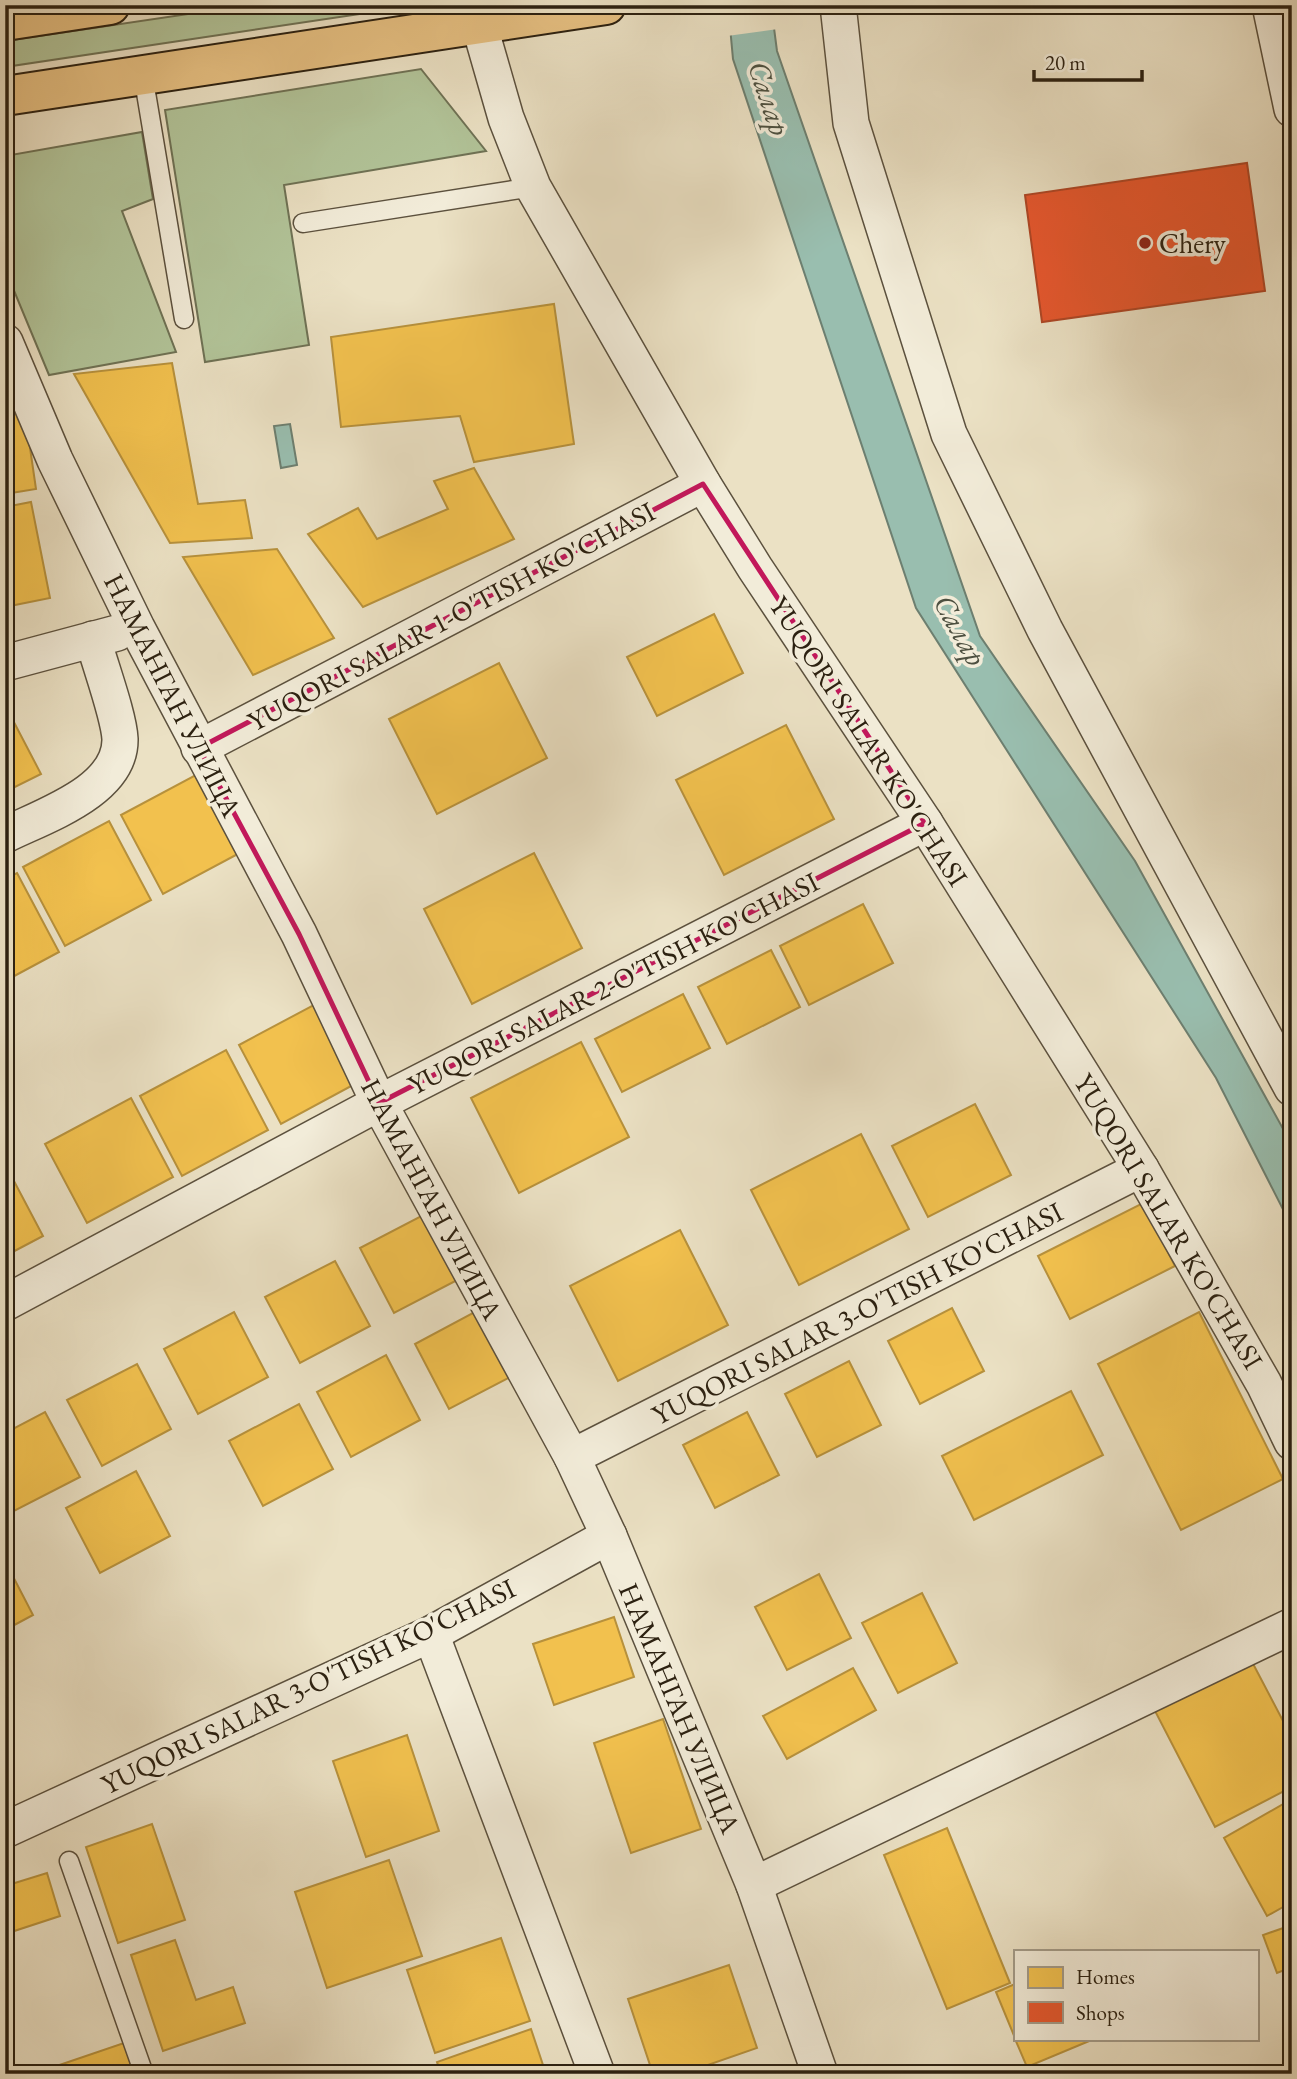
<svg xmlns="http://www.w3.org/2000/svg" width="1297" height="2079" viewBox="0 0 1297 2079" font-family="'EB Garamond',serif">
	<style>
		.green { fill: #b2c499; stroke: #6f7255; stroke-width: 2 }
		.water { fill: #99beaf; stroke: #6d7f70; stroke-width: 2 }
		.pier { fill: #ebe1c4 }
		.homes { fill: #f2c14e; stroke: #b7913c; stroke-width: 2 }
		.shops { fill: #e4572e; stroke: #ad4725; stroke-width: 2 }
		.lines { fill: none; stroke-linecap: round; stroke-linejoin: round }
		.service-casing { stroke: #5c513e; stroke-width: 21 }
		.minor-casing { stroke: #5c513e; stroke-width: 38 }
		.trunk-casing { stroke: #2c2111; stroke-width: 42 }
		.service { stroke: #f2ecd9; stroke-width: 18 }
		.minor { stroke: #f2ecd9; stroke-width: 35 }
		.trunk { stroke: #e6c082; stroke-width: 38 }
		.marked { fill: none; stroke: #c2185b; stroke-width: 5; stroke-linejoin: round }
		.poi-dot { fill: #8f2418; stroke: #f2ecd9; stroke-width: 2.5 }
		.labels { text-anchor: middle; stroke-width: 7; stroke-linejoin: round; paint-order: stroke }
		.poi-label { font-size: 28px; fill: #2c2111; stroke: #f2ecd9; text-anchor: start }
		.street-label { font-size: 28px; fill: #2c2111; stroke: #f2ecd9 }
		.water-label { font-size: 30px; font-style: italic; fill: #4d5040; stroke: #f2ecd9 }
	</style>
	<rect width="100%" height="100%" fill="#ebe1c4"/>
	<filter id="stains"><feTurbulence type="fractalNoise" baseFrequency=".00286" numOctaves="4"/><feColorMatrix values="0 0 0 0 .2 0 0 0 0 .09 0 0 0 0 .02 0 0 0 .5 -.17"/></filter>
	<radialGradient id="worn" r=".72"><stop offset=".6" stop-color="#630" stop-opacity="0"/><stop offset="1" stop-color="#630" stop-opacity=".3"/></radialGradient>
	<g class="green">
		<polygon points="249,5 420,5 5,67 5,41"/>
		<polygon points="421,69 486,151 284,185 309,345 205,362 165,110"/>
		<polygon points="142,132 153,199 122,211 176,352 49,375 5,269 5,156"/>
	</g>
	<g class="water">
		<polygon points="728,5 771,5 777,51 980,636 1135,861 1292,1145 1292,1227 1216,1078 916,608 733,59"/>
		<polygon points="290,424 297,465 281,468 274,426"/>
	</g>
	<polygon class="pier" points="724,5 775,5 778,29 727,36"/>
	<g class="homes">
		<polygon points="554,304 574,444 474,462 460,416 341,427 331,337"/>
		<polygon points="172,363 198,504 245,500 252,538 170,543 74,374"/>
		<polygon points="20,379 36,489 5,494 5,381"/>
		<polygon points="474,468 514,539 363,607 308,534 358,508 377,539 448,509 434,481"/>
		<polygon points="31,502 50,598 5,607 5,507"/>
		<polygon points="277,549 334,638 253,675 183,557"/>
		<polygon points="714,614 743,673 657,716 627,657"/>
		<polygon points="499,663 547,758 437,814 389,719"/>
		<polygon points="5,705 41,774 5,792"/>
		<polygon points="786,725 834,819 724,875 676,780"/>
		<polygon points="207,769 249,848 163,894 121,815"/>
		<polygon points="109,821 151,900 65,946 23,867"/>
		<polygon points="534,853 582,948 472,1004 424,909"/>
		<polygon points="17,873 59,952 5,981 5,879"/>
		<polygon points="863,904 893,963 809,1005 780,946"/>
		<polygon points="771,950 800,1007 727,1044 698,987"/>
		<polygon points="683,994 710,1048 622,1092 595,1039"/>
		<polygon points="325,999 366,1078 281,1124 239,1045"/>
		<polygon points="581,1042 629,1137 519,1193 471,1098"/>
		<polygon points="226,1050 268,1130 182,1176 140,1096"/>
		<polygon points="131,1098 173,1177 87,1223 45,1144"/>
		<polygon points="975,1104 1011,1175 928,1217 892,1146"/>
		<polygon points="861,1134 909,1229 799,1285 751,1190"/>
		<polygon points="5,1164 43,1236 5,1256"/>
		<polygon points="1143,1203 1175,1266 1070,1319 1038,1256"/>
		<polygon points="429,1212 463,1277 394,1313 360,1248"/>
		<polygon points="680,1230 728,1325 618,1381 570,1286"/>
		<polygon points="335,1261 370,1326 300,1363 265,1297"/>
		<polygon points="484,1307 518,1373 449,1409 415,1344"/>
		<polygon points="952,1308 984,1371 920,1404 888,1341"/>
		<polygon points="234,1312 268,1377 198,1414 164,1349"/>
		<polygon points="1199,1312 1283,1479 1181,1530 1098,1364"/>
		<polygon points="386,1355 420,1420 351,1457 317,1392"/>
		<polygon points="849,1361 881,1425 817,1457 785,1394"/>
		<polygon points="137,1364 171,1429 102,1466 67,1400"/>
		<polygon points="1071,1391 1103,1455 974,1520 942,1456"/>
		<polygon points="299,1404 333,1469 263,1506 229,1441"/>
		<polygon points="45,1412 80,1477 10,1513 5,1505 5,1433"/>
		<polygon points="747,1412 779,1475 715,1508 683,1445"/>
		<polygon points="136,1471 170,1536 100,1573 66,1508"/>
		<polygon points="5,1561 33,1615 5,1630"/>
		<polygon points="819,1574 851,1638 787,1670 755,1607"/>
		<polygon points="922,1593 957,1663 898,1693 862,1623"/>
		<polygon points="614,1617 634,1677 554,1705 533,1644"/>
		<polygon points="1250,1658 1292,1738 1292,1787 1215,1827 1154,1709"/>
		<polygon points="853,1668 876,1710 787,1759 763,1716"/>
		<polygon points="663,1719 701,1829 631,1853 594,1743"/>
		<polygon points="407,1735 439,1831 366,1857 333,1761"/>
		<polygon points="1292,1799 1292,1902 1267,1916 1224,1838"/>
		<polygon points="152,1824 185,1920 118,1943 86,1847"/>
		<polygon points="947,1828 1010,1983 947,2009 884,1855"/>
		<polygon points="389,1860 422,1956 327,1988 295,1892"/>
		<polygon points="47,1873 60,1916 5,1934 5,1886"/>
		<polygon points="1292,1925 1292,1967 1277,1973 1263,1935"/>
		<polygon points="501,1938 530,2021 435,2053 407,1970"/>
		<polygon points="175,1940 196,2000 233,1987 245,2023 163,2051 131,1955"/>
		<polygon points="729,1965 757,2048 682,2074 653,2074 628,1999"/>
		<polygon points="1015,1984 1015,2038 996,1992"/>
		<polygon points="531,2029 546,2074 441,2074 437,2062"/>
		<polygon points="1015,2039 1094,2039 1027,2067"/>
		<polygon points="124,2043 134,2074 33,2074"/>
	</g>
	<polygon class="shops" points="1247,163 1265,291 1042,322 1025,195"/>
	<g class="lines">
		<defs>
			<g id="service">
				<polyline points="143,75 184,319"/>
				<polyline points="303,223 533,187"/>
				<polyline points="69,1861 144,2074"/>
			</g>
			<g id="minor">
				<polyline points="838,5 851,123 949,434 1045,630 1292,1088"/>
				<polyline points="1270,5 1292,109"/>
				<polyline points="479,24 506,118 533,187 703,484 755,568 925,823 1141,1169 1264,1384 1292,1442"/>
				<polyline points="5,342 55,460 137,628 299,934 379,1103 572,1457 609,1536 754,1885 820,2074"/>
				<polyline points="5,663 117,633"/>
				<polyline points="199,748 703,484"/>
				<path d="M5,835C43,816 121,791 120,739C119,716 100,665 93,639"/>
				<polyline points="5,1303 379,1103 925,823"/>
				<polyline points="572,1457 1141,1169"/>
				<polyline points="431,1634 597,2074"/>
				<polyline points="5,1830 431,1634 609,1536"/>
				<polyline points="754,1885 1292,1626"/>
			</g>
			<g id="trunk">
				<polyline points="5,21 110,5"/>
				<polyline points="5,96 606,5"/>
			</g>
		</defs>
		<use href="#service" class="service-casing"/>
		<use href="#minor" class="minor-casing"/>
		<use href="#trunk" class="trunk-casing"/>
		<use href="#service" class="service"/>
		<use href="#minor" class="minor"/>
		<use href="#trunk" class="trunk"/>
	</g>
	<path class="marked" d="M703,484L925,823L379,1103L299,934L199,748Z"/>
	<circle class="poi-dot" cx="1145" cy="243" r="7"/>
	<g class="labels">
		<g class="poi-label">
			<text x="1159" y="253">Chery</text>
		</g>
		<g class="street-label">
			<text transform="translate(451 616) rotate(-28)" y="10">YUQORI SALAR 1-O'TISH KO'CHASI</text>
			<text transform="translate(173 695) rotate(63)" y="10">НАМАНГАН УЛИЦА</text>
			<text transform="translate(869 741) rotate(57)" y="10">YUQORI SALAR KO'CHASI</text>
			<text transform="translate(613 983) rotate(-27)" y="10">YUQORI SALAR 2-O'TISH KO'CHASI</text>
			<text transform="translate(432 1199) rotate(62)" y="10">НАМАНГАН УЛИЦА</text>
			<text transform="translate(1169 1221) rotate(59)" y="10">YUQORI SALAR KO'CHASI</text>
			<text transform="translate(857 1313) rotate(-27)" y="10">YUQORI SALAR 3-O'TISH KO'CHASI</text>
			<text transform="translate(308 1686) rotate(-26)" y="10">YUQORI SALAR 3-O'TISH KO'CHASI</text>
			<text transform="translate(680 1708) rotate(67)" y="10">НАМАНГАН УЛИЦА</text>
		</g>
		<g class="water-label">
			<text transform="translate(769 98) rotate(72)" y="10">Салар</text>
			<text transform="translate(960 630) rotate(61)" y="10">Салар</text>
		</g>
	</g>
	<rect width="1297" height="2079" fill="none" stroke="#ebe1c4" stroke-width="28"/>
	<rect x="7" y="7" width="1283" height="2065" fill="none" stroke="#2c2111" stroke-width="3.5"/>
	<rect x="14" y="14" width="1269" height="2051" fill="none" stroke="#2c2111" stroke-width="2"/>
	<rect x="1014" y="1950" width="245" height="91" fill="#f2ecd9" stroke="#a39b89" stroke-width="2"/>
	<rect x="1028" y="1967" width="35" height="21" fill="#f2c14e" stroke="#a39b89" stroke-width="2"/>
	<text x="1076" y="1984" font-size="21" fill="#2c2111">Homes</text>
	<rect x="1028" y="2002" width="35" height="21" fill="#e4572e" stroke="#a39b89" stroke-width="2"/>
	<text x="1076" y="2020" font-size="21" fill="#2c2111">Shops</text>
	<path d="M1034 70v10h108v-10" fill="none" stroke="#2c2111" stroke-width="3.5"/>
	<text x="1045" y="70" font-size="21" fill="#2c2111" stroke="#f2ecd9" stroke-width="5" paint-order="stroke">20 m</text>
	<rect width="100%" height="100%" filter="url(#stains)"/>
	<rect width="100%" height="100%" fill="url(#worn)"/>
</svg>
